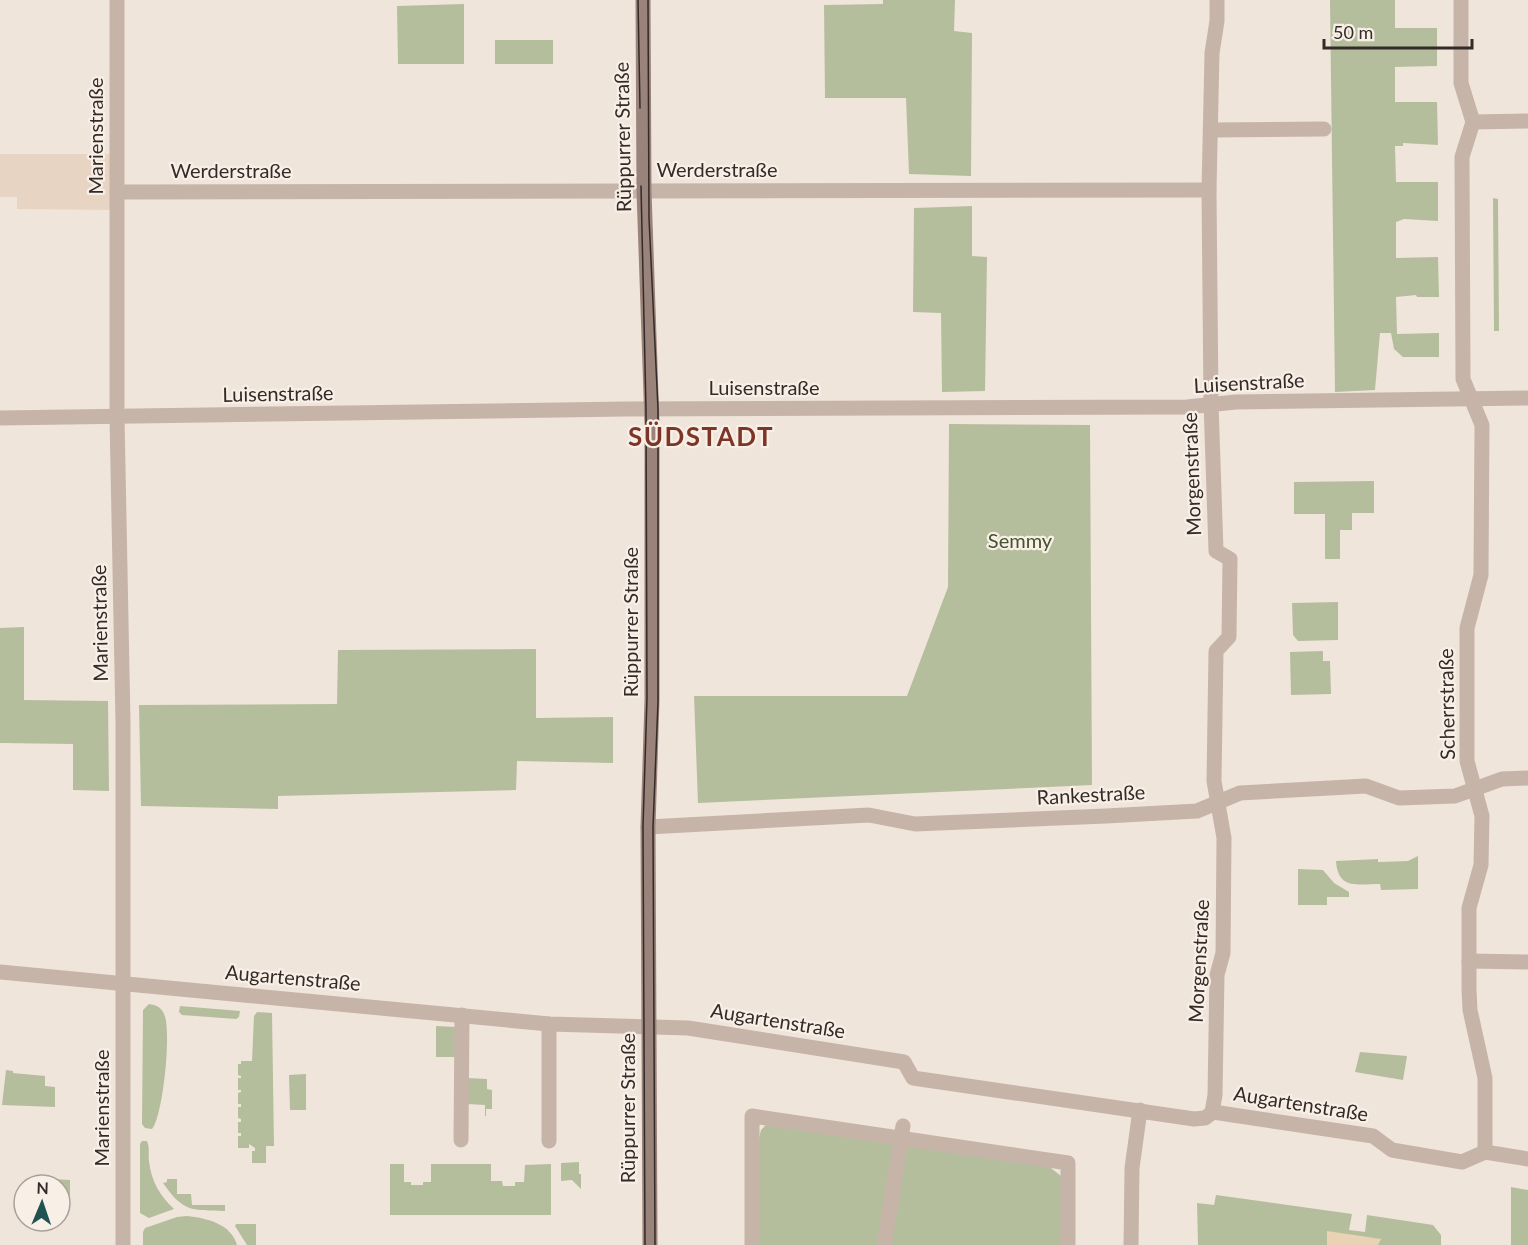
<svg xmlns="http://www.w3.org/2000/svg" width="1528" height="1245" viewBox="0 0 1528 1245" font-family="Lato,sans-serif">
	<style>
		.green { fill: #b5be9c }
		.sand { fill: #e9d3b4 }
		.plaza { fill: #e7d4c3 }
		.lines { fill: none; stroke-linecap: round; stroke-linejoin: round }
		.street { stroke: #c7b4a8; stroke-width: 15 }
		.secondary { stroke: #9a837a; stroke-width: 15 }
		.tram { stroke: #342b28; stroke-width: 1.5 }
		.labels { text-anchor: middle; stroke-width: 4.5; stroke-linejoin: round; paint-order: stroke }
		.street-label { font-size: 20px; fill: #342b28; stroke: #f8efe7 }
		.park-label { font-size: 20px; fill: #46512d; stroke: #f8efe7 }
		.district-label { font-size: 26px; font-weight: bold; letter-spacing: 1.5px; fill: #7d3527; stroke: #f8efe7 }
	</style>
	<rect width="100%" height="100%" fill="#f0e5db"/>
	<g class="green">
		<polygon points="883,0 955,0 954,31 972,33 971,176 909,174 906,98 825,98 824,5 883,4"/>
		<polygon points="1330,0 1395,0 1395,28 1437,28 1437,66 1395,67 1395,102 1437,102 1438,145 1403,143 1403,146 1395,146 1396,182 1438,182 1438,221 1404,219 1396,222 1396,258 1438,257 1439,297 1417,297 1416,295 1396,297 1397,334 1439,333 1439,357 1403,357 1394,349 1391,333 1380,333 1375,390 1335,392"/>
		<polygon points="464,4 464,64 398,64 397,6"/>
		<rect x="495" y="40" width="58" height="24"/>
		<polygon points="1493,198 1498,199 1499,331 1494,331"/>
		<polygon points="972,206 972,256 987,257 985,391 942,392 941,313 913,312 914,208"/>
		<polygon points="949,424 1090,425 1092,785 698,803 694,696 907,696 948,587"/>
		<polygon points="1374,481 1374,513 1352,513 1352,530 1340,530 1340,559 1325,559 1325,514 1294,514 1294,482"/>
		<polygon points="1338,602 1338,640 1298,641 1293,635 1292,603"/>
		<polygon points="24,627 24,700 108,701 109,791 73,790 73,744 0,743 0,628"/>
		<polygon points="536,649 536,718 613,717 613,763 517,761 516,790 278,796 278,809 141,806 139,705 337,704 338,650"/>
		<polygon points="1323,651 1323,661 1330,661 1331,694 1291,695 1290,652"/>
		<path d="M1418,856V889L1381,890L1380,884C1357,884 1338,890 1336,861L1378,859V862L1408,861Z"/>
		<polygon points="1298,869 1323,870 1334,883 1349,892 1349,897 1327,897 1327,905 1298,905"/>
		<path d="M149,1004C156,1005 161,1007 164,1014C172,1029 163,1117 152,1129L145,1128L142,1124L143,1010Z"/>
		<polygon points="180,1006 240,1011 239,1017 236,1019 182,1015 179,1012"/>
		<polygon points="257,1012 272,1013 274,1146 266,1146 266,1163 252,1163 252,1151 255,1151 255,1148 249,1144 249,1148 238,1148 238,1136 241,1136 241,1133 238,1133 238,1122 241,1122 241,1119 238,1118 238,1107 241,1107 241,1104 238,1104 238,1093 241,1092 241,1090 238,1090 238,1078 241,1078 241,1076 238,1075 238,1064 241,1064 241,1061 252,1061 254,1016"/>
		<polygon points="436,1026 457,1027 457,1057 436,1057"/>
		<polygon points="1360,1052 1407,1056 1403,1080 1355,1072"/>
		<polygon points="6,1070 13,1071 13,1073 45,1076 45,1086 55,1087 55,1107 2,1105"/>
		<polygon points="306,1074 306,1110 290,1110 289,1075"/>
		<polygon points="467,1078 487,1079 487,1089 492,1090 492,1109 486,1109 486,1116 485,1116 485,1105 467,1104"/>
		<polygon points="767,1124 1047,1165 1061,1176 1061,1245 759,1245 759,1138 761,1130"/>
		<path d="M142,1141H147C150,1148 148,1154 149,1161C151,1181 160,1196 174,1209L149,1218L140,1213V1144Z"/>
		<polygon points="579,1162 579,1174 581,1174 581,1189 572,1180 561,1181 561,1163"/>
		<polygon points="390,1164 404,1164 404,1182 411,1182 411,1185 423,1185 423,1182 431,1182 431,1164 491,1164 491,1181 502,1181 503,1186 515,1186 515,1182 524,1182 525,1165 551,1164 551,1215 390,1215"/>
		<polygon points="34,1178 70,1180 70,1210 60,1209 60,1185 33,1185"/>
		<path d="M167,1179H177V1194H191L192,1205H225V1211C192,1210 184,1213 163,1183L167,1182Z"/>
		<polygon points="1511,1187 1528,1190 1528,1245 1511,1245"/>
		<polygon points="1216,1195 1352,1214 1349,1230 1365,1232 1367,1215 1433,1225 1441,1235 1441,1245 1198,1245 1197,1203 1214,1205"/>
		<path d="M187,1216C207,1218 231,1224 237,1245H143V1232L145,1228L177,1217Z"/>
		<polygon points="236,1224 256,1224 256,1245 247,1245 235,1226"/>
	</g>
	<polygon class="sand" points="1327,1231 1381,1239 1378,1245 1327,1245"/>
	<polygon class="plaza" points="0,154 116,154 116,210 17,209 17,197 0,197"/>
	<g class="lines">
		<g class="street">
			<polyline points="117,0 117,417 123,722 123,1245"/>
			<polyline points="1461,0 1461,83 1473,122 1462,157 1463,379 1482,425 1481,575 1467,628 1467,761 1482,816 1481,865 1469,908 1469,989 1470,1010 1485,1078 1485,1152"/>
			<polyline points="1473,122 1528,121"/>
			<polyline points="1211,130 1324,129"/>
			<polyline points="117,192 1209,190"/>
			<polyline points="0,418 626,409 1187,407 1236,402 1528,398"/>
			<polyline points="648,827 869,815 915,824 1106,816 1197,811 1240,793 1366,786 1399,798 1455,796 1502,779 1528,778"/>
			<polyline points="1469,961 1528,962"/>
			<polyline points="0,972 549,1024 688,1028 904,1062 913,1078 1194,1119 1205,1118 1213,1112 1373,1136 1392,1150 1462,1162 1485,1152 1528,1159"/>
			<polyline points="549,1024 549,1141"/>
			<polyline points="1212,1112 1215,1095 1217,975 1223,953 1224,838 1214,781 1216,651 1229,637 1230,559 1216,551 1211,403 1209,190 1212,53 1217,21 1217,0"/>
			<polyline points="461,1140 462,1015"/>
			<polyline points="752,1245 752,1116 1068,1163 1068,1245"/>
			<polyline points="884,1245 903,1126"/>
			<polyline points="1131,1245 1132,1168 1140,1110"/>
		</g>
		<polyline class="secondary" points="643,0 644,191 652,424 652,700 648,827 650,1245"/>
		<g class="tram">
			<polyline points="638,0 640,108"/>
			<polyline points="648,0 649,218 658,409 658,702 653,827 655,1245"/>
			<polyline points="641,186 646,409 647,698 643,827 645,1245"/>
		</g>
	</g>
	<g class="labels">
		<g class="street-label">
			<text transform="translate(96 136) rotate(-90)" y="7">Marienstraße</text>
			<text transform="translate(623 137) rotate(-91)" y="7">Rüppurrer Straße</text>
			<text x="717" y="177">Werderstraße</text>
			<text x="231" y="178">Werderstraße</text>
			<text transform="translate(1249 383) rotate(-3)" y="7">Luisenstraße</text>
			<text x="764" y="395">Luisenstraße</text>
			<text transform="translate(278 394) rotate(-1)" y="7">Luisenstraße</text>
			<text transform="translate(1192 474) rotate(-92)" y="7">Morgenstraße</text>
			<text transform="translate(631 622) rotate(-90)" y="7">Rüppurrer Straße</text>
			<text transform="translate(100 623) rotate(-91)" y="7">Marienstraße</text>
			<text transform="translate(1447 704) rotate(-91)" y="7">Scherrstraße</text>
			<text transform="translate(1091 795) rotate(-3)" y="7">Rankestraße</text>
			<text transform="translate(1199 961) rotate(-87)" y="7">Morgenstraße</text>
			<text transform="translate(293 978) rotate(5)" y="7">Augartenstraße</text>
			<text transform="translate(778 1021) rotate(9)" y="7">Augartenstraße</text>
			<text transform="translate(1301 1104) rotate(9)" y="7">Augartenstraße</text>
			<text transform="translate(102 1108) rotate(-90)" y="7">Marienstraße</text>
			<text transform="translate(628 1108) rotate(-90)" y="7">Rüppurrer Straße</text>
		</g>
		<g class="park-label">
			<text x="1020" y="548">Semmy</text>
		</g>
		<g class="district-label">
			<text x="701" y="446">SÜDSTADT</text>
		</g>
	</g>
	<g transform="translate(42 1203) rotate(2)"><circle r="28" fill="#f8efe7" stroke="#aaa19b" stroke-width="1.5"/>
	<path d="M0-4.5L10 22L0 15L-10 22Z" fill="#205252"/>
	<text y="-9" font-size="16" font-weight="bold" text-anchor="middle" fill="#342b28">N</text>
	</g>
	<path d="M1324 39v9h148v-9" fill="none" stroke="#342b28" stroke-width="3"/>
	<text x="1333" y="39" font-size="18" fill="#342b28" stroke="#f8efe7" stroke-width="4.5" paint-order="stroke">50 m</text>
</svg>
